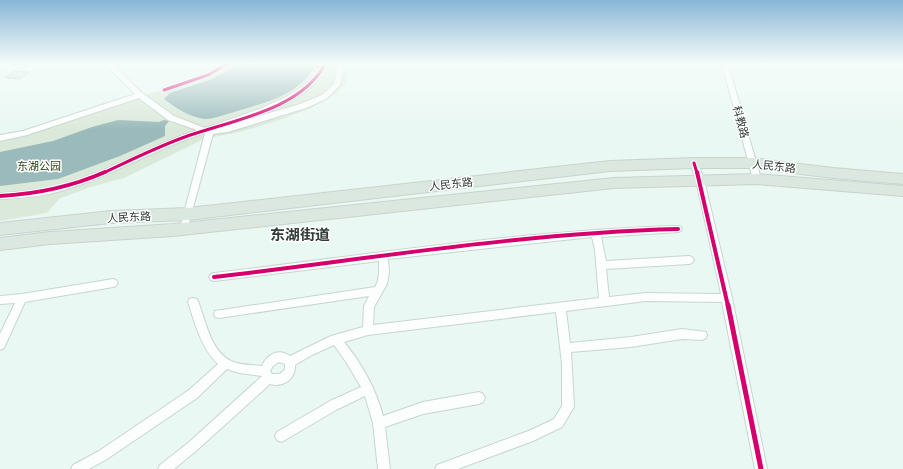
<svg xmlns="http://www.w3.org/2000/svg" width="903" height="469" viewBox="0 0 903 469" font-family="Lato,'Noto Sans SC',sans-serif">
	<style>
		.green { fill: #dbe9da }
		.water { fill: #9bbabb }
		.building { fill: #d0deda; stroke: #abb9b6 }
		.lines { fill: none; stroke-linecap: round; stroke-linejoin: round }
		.minor-casing { stroke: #c8d5d0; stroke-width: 2 }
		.primary-casing { stroke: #cad2cf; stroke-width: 2 }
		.minor { fill: #fcfefd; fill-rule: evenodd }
		.primary { fill: #dbe8e0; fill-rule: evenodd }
		.cycleway-far2-casing { stroke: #fff; stroke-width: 5 }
		.cycleway-far1-casing { stroke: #fff; stroke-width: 6 }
		.cycleway-casing { stroke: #fff; stroke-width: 8 }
		.cycleway-far2 { stroke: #d6006c; stroke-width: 3 }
		.cycleway-far1 { stroke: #d6006c; stroke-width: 4 }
		.cycleway { stroke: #d6006c; stroke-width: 5 }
		.labels { text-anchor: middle; stroke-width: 3; stroke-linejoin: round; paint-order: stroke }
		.street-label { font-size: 11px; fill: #303d38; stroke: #fff }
		.park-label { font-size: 11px; fill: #2f4419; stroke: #fff }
		.district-label { font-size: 15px; font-weight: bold; fill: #303d38; stroke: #fff }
	</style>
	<rect width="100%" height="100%" fill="#e9f8f2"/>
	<path class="green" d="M221,64H337L335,76L343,72H348L346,83L334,95L311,108L277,121L239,132L204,139L124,178L90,187L59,199L47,213L0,221V135L26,130L162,90C181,80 204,78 221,64Z"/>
	<g class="water">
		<path d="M239,64H316C299,96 266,102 234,112C226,114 214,119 205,119C189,117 176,108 164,99L170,93L212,79Z"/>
		<polygon points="118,120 159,122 164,120 169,121 165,126 165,136 120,156 58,179 0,186 0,152 53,141 92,127"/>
	</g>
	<polygon class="building" points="14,71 29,72 20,79 5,78"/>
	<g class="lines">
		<defs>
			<g id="minor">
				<path d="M105,64H112L142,93L174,116L205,128L257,110L286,97L308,83L316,74L322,64H328C308,104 258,115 218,128L300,104L322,95L334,84L338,64H344L340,85L326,99L306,108L228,132L213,134L187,230H181L180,228L205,133C154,149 109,178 57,192C39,197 19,198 0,199V193C19,192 39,191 58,186C106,173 150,146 197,130L168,120L139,98L27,135L0,141V135L23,131L135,94Z"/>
				<polygon points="722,64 728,64 761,179 760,181 754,181 753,179"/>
				<path d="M694,160L698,163L704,180L732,298L767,469H755L722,302L646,301L566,311L570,343L631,337L682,329L706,332L707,335L706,338L702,340L682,339L631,347L571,352L574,407L562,427L533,441L458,469H435L437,465L531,430L554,419L562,406V364L556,312L368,335L344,342C362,364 376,389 383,416L423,402L479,392L483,394L485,398L483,402L479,404L423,414L385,427L390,469H378L373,423L365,396L338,409L285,440L281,442L277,440L275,436L277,432L330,401L361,387L346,362L334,345L312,355L295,365C296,379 283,388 270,384L196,451L174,469H158L160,465L188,443L262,376L239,373L227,369L197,398L107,459L89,469H71L73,465L99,451L189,390L218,364C201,348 195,323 188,302L189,299L193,298L197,299C206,319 209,350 231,361C240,365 252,365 262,366C267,354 279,348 290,356L331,336L363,327L364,306L369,296L219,318L215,317L214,314L215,311L375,287C380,279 379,270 379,261L214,281L211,280L209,277L211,274L214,273C368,255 523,230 678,226L681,227L682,229L681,231L678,232L601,237L606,261L689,256L692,257L694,260L692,263L689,264L606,269L609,297L646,293L721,294L696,180L690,163ZM592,237L595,250L599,298L373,325L374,307L387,284L389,272L388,259ZM279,362L285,364V369L280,374H272L270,371L273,366Z"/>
				<polygon points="113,279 116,280 118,283 116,286 113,287 25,302 4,348 0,350 0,334 15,303 0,304 0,296 22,294"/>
			</g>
			<g id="primary">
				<polygon points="694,158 752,158 833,168 903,174 903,184 833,178 752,168 694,168 610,171 188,220 111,223 0,235 0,223 111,211 188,208 610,161"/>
				<polygon points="757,174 903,186 903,196 757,184 614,188 173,236 50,244 0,250 0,238 50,232 173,224 614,178"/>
			</g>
		</defs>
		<use href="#minor" class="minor-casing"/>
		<use href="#primary" class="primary-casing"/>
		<use href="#minor" class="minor"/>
		<use href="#primary" class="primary"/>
		<defs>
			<g id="cycleway-far2">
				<polyline points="164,90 208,75 227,64"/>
				<polyline points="694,163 697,173"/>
				<path d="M103,173C129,161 155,148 182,138C227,121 301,111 325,64"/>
			</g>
			<g id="cycleway-far1">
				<polyline points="697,172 728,306"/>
				<path d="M0,196C37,194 71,187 105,172"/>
				<path d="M214,277C368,259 523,233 678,229"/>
			</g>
			<polyline id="cycleway" points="728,305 761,469"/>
		</defs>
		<use href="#cycleway-far2" class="cycleway-far2-casing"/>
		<use href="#cycleway-far1" class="cycleway-far1-casing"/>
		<use href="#cycleway" class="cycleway-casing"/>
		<use href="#cycleway-far2" class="cycleway-far2"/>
		<use href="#cycleway-far1" class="cycleway-far1"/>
		<use href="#cycleway" class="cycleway"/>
	</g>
	<linearGradient id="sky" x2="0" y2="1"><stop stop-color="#89b6d6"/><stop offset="0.49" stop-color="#f5fcf9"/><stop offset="1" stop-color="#f5fcf9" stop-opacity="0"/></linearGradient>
	<rect width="903" height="130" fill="url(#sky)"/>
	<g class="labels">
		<g class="street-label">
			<text transform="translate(741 122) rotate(75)" y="4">科教路</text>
			<text transform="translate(774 166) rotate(6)" y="4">人民东路</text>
			<text transform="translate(451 184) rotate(-6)" y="4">人民东路</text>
			<text transform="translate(129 217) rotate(-3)" y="4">人民东路</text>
		</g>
		<g class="park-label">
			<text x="39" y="170">东湖公园</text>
		</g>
		<g class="district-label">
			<text x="300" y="240">东湖街道</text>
		</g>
	</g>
</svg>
